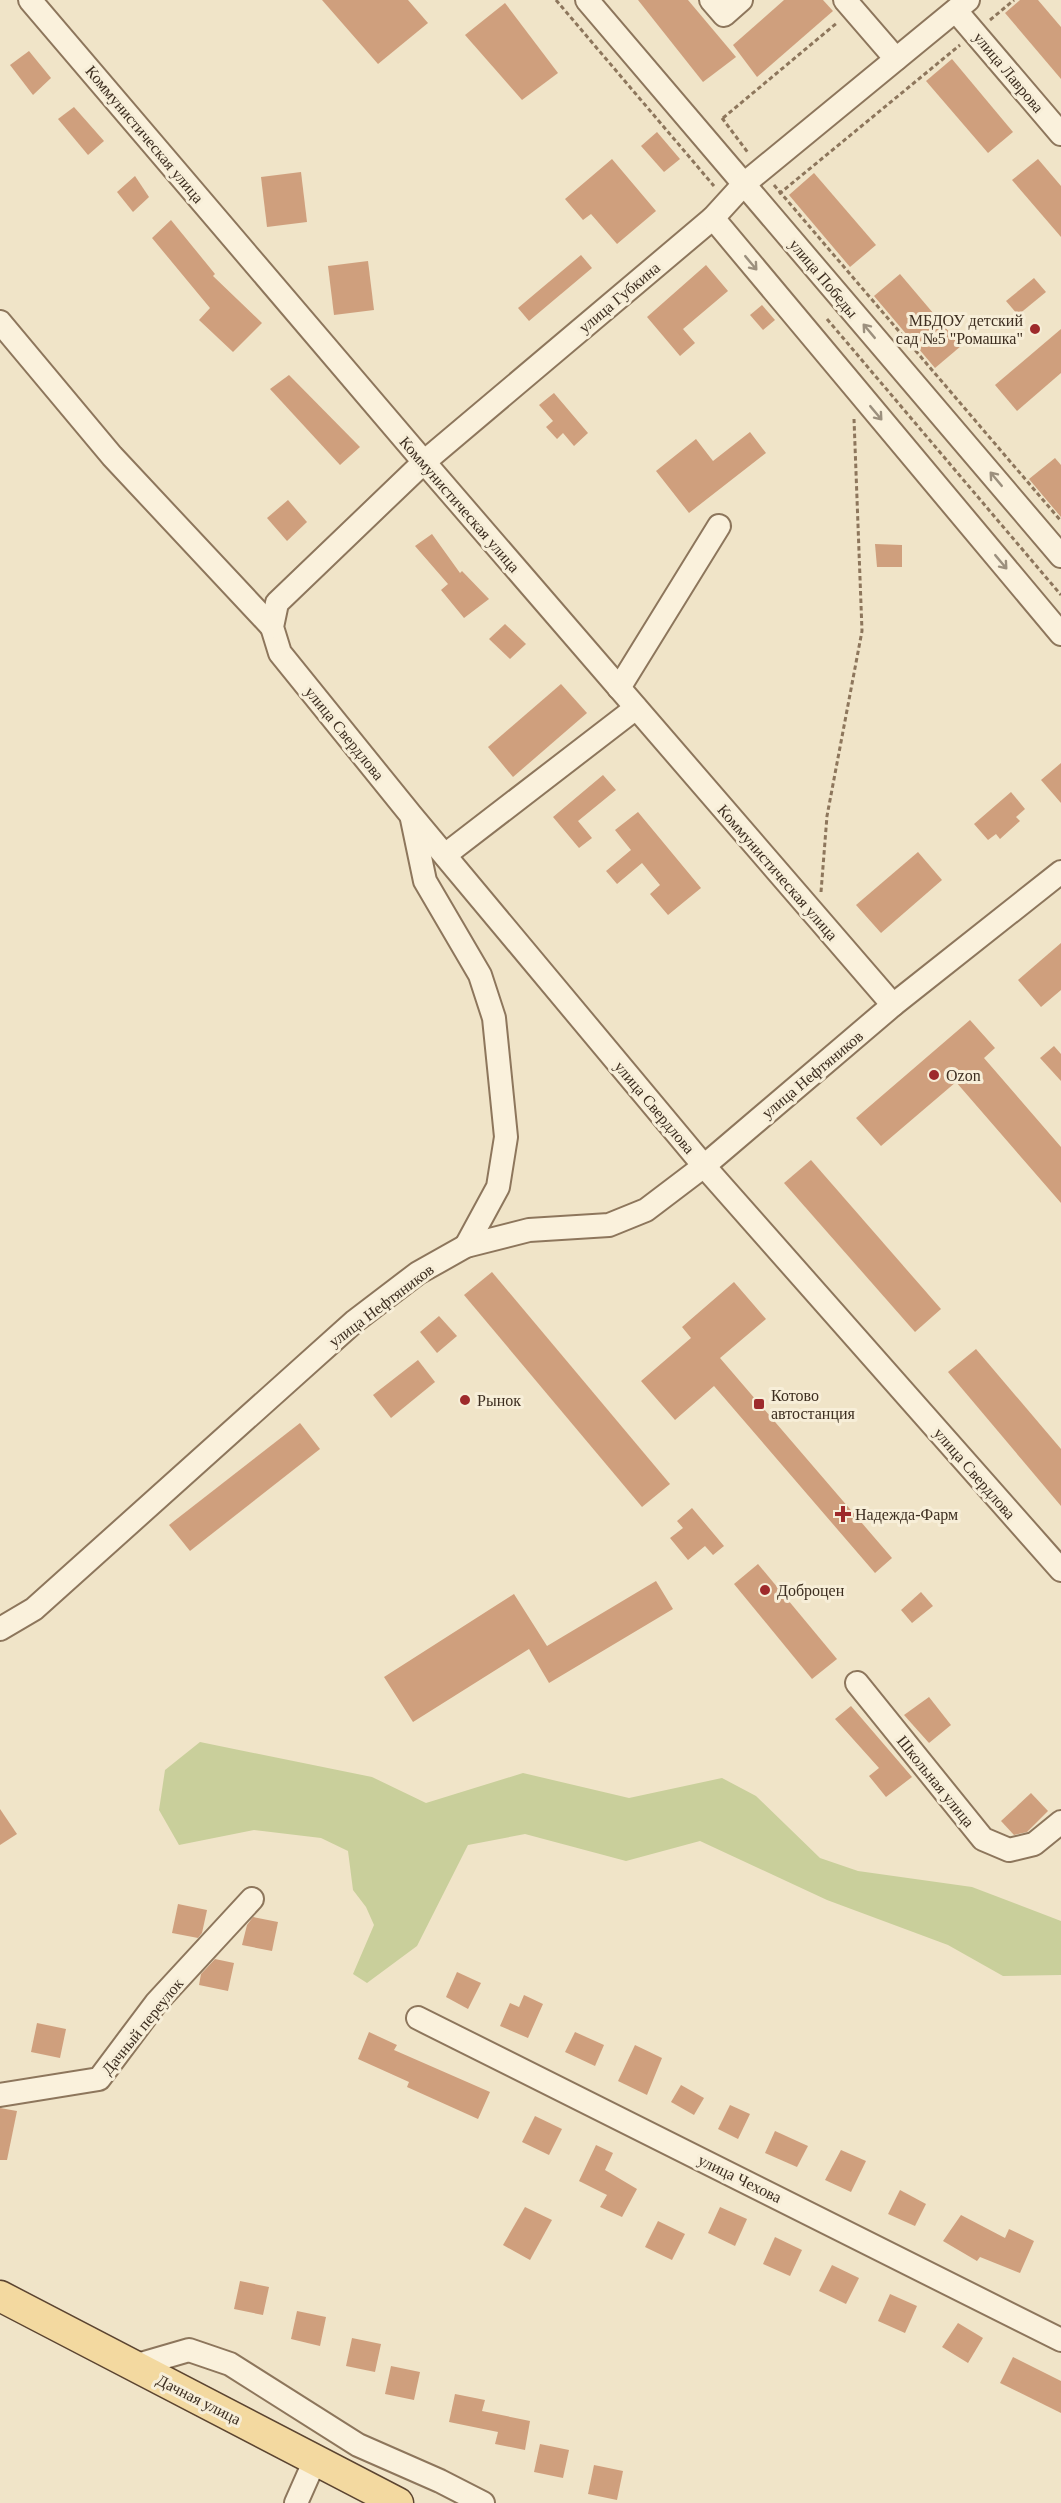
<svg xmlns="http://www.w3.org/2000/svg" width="1061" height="2503" viewBox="0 0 1061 2503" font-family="'Times New Roman',serif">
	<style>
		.green { fill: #c9cf9b }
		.building { fill: #cf9f7d }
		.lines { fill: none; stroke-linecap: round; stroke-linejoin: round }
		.minor-casing { stroke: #8d765c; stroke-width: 26 }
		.major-casing { stroke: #5b4430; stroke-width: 33 }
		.path { stroke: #8d765c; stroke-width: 3; stroke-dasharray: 4.5 3; stroke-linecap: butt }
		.minor { stroke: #faf1dc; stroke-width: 22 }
		.major { stroke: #f3d9a0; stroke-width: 30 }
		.oneway { stroke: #9c907e }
		.poi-dot { fill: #9e2a2b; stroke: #f7eed8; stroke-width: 2 }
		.labels { text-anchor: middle; stroke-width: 6; stroke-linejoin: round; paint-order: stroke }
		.street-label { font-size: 16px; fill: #3d2e20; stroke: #f7eed8 }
		.poi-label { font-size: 16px; fill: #3d2e20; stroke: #f7eed8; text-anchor: start }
	</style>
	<rect width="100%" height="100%" fill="#f0e4c8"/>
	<polygon class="green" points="200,1742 372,1777 426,1803 523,1773 629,1798 722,1778 756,1796 820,1858 858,1871 972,1887 1061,1921 1061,1975 1003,1976 948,1945 827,1900 700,1841 626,1861 525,1834 468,1845 417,1946 367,1983 353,1974 374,1925 366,1907 353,1890 348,1851 321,1838 254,1830 179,1845 159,1810 165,1770"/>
	<g class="building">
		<polygon points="322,0 408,0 428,23 378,64"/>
		<polygon points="638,0 688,0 736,57 703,82"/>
		<polygon points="784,0 823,0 833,11 757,77 733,45"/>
		<polygon points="1020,0 1038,0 1061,27 1061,79 1005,13"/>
		<polygon points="505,3 558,73 522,100 465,35"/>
		<polygon points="29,51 51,78 33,95 10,65"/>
		<polygon points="952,59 1013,132 988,153 926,81"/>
		<polygon points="74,107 104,141 88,155 58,119"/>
		<polygon points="657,132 680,159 664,172 641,146"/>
		<polygon points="612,159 656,211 617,244 591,214 583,220 565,199"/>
		<polygon points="1038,159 1061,186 1061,237 1012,180"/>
		<polygon points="301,172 307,222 267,227 261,177"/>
		<polygon points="814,173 876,245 850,267 789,195"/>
		<polygon points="135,176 149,197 133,212 117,192"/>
		<polygon points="171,220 215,274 213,276 262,323 233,352 199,320 210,308 152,238"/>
		<polygon points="581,255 592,268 529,321 518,308"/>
		<polygon points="368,261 374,310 334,315 328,266"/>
		<polygon points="706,265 728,291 683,329 695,343 680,356 647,317"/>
		<polygon points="900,274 961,346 935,368 874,296"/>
		<polygon points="1034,278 1046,292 1018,315 1006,301"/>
		<polygon points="762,305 775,320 763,330 750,315"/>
		<polygon points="1061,329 1061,373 1017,411 995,385"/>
		<polygon points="289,375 360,447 340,465 270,389"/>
		<polygon points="554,393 588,433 574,446 563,433 557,439 546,427 553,421 539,405"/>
		<polygon points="750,432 766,453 689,513 656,471 696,439 713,461"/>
		<polygon points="1055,458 1061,465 1061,517 1029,479"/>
		<polygon points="288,500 307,522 287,541 267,518"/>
		<polygon points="432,534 460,573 462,571 489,599 464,618 441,590 448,584 415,546"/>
		<polygon points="875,544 902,545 902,567 877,567"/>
		<polygon points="505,624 526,644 510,659 489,639"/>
		<polygon points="561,684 587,713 513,777 488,747"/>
		<polygon points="1061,763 1061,803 1041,780"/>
		<polygon points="603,775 616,790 578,821 592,838 579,848 553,817"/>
		<polygon points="1011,792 1025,809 1016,817 1020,821 1000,839 996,834 988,840 974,824"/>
		<polygon points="638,812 701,888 668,915 650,894 660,885 642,863 617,884 606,871 631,850 615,830"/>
		<polygon points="918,852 942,880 881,933 856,905"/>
		<polygon points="1061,943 1061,990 1041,1007 1018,980"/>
		<polygon points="970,1020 995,1048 984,1058 1061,1147 1061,1203 956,1082 881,1146 856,1118"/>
		<polygon points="1054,1046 1061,1054 1061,1081 1040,1058"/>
		<polygon points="811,1160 941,1309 915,1332 784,1183"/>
		<polygon points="492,1272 670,1484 642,1507 464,1295"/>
		<polygon points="734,1282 766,1319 720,1358 892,1558 875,1573 714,1386 675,1420 641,1381 691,1338 682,1327"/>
		<polygon points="439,1316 457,1336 437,1353 420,1332"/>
		<polygon points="976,1349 1061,1449 1061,1506 948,1372"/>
		<polygon points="418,1360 435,1382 391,1418 373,1395"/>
		<polygon points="300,1423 320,1449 190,1551 169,1525"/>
		<polygon points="692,1508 724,1546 713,1555 705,1546 688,1560 670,1538 683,1528 677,1521"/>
		<polygon points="758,1564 837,1659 812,1679 734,1584"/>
		<polygon points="656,1581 673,1609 549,1683 529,1649 413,1722 384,1677 514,1594 547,1646"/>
		<polygon points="921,1592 933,1606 912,1623 901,1610"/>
		<polygon points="929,1697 951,1725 929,1743 904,1715"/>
		<polygon points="851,1706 912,1777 886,1797 869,1776 879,1768 835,1719"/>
		<polygon points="1031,1793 1048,1811 1027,1832 1014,1835 1001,1821"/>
		<polygon points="0,1809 17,1834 0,1845"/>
		<polygon points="178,1904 207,1910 202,1933 198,1938 172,1933"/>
		<polygon points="253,1917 278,1922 272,1951 242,1945 247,1925"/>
		<polygon points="215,1959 234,1963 228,1991 199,1985 201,1974"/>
		<polygon points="457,1972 481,1983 468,2009 446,1997"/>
		<polygon points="524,1995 543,2004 528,2038 500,2026 510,2003 519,2007"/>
		<polygon points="37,2023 66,2029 60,2058 31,2052"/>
		<polygon points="369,2032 397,2045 394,2050 490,2092 478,2119 407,2087 409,2082 358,2059"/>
		<polygon points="575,2032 604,2045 595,2066 565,2052"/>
		<polygon points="635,2045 662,2058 647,2095 618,2081"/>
		<polygon points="681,2085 704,2098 694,2115 671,2102"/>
		<polygon points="730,2105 750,2114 738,2139 718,2129"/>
		<polygon points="0,2108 17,2111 7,2160 0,2160"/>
		<polygon points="535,2116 562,2129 549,2155 522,2142"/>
		<polygon points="775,2131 808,2146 797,2167 765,2153"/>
		<polygon points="596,2145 613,2153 605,2170 637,2189 622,2217 600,2207 607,2195 579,2181"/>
		<polygon points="841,2150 866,2161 851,2192 825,2180"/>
		<polygon points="900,2190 926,2204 915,2226 888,2214"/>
		<polygon points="525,2207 552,2220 530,2260 503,2245"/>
		<polygon points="720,2207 747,2219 735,2246 708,2233"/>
		<polygon points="961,2215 1005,2238 1009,2229 1034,2241 1020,2273 980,2257 977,2261 943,2241"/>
		<polygon points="658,2221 685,2234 672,2260 645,2247"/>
		<polygon points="775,2237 802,2250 790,2276 763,2264"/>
		<polygon points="832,2265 859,2278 846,2304 819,2291"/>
		<polygon points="240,2281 269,2287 263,2315 234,2309"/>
		<polygon points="890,2294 917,2306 905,2333 878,2321"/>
		<polygon points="297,2311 326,2317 320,2346 291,2339"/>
		<polygon points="958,2323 983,2338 968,2363 942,2347"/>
		<polygon points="352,2338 381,2344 375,2372 346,2366"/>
		<polygon points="1013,2357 1061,2381 1061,2413 1000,2383"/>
		<polygon points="391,2366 420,2372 414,2400 385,2394"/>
		<polygon points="455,2394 485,2400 482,2411 530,2421 525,2450 495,2444 498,2432 449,2422"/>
		<polygon points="540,2444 569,2450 563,2478 534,2472"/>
		<polygon points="594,2465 623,2471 617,2500 588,2494"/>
	</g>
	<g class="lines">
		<defs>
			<g id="minor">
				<polyline points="30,0 424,462 893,1005"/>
				<polyline points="587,0 1061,556"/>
				<polyline points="711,0 724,15 741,0"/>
				<polyline points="845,0 896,59"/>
				<polyline points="968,0 744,184 713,218 424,462 277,603 272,627 280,653 411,815 704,1166 1061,1570"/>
				<polyline points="956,11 1061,134"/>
				<polyline points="713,218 1061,634"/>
				<polyline points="0,322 112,456 272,627"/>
				<polyline points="619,688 719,526"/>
				<polyline points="412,819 425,881 480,975 494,1018 506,1137 498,1187 466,1246"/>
				<polyline points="445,855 636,708"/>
				<polyline points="0,1629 34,1609 355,1321 418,1273 466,1246 529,1230 609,1225 646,1210 704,1166 893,1005 1061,872"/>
				<polyline points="857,1683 983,1839 1009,1850 1034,1844 1061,1822"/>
				<polyline points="418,2018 1061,2340"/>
				<polyline points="0,2095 99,2079 156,2003 252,1899"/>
				<polyline points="134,2366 189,2350 230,2364 358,2445 440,2481 483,2503"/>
				<polyline points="296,2503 315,2460"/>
			</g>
			<polyline id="major" points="0,2296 398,2503"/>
		</defs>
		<use href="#minor" class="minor-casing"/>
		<use href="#major" class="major-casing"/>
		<g class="path">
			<polyline points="556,0 714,186"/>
			<polyline points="990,20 1014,0"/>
			<polyline points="722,118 749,154"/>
			<polyline points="723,118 838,22"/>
			<polyline points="774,185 1061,521"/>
			<polyline points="779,194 960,45"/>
			<polyline points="827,319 1061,595"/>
			<polyline points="821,892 827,816 862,631 854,419"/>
		</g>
		<use href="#minor" class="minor"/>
		<use href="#major" class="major"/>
	</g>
	<defs><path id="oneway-shaft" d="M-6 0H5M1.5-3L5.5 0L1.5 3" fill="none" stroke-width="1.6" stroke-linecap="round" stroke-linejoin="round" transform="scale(1.5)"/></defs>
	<g class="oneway">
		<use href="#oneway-shaft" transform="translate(751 263) rotate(50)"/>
		<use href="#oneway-shaft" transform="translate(869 331) rotate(-130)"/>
		<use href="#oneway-shaft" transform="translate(876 413) rotate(50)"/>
		<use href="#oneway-shaft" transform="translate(996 479) rotate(-130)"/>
		<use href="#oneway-shaft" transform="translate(1001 562) rotate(50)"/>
	</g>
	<g class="poi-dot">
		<circle cx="1035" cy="329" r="6"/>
		<circle cx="934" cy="1075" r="6"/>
		<circle cx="465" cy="1400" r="6"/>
		<rect x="753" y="1398" width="12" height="12" rx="3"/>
		<path d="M840 1505h6v6h6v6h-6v6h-6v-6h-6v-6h6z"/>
		<circle cx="765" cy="1590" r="6"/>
	</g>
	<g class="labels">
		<g class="street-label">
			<text transform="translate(1009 72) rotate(50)" y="6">улица Лаврова</text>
			<text transform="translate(145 134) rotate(50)" y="6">Коммунистическая улица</text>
			<text transform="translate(824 278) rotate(50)" y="6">улица Победы</text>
			<text transform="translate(619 297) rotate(-40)" y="6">улица Губкина</text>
			<text transform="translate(460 504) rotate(49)" y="6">Коммунистическая улица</text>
			<text transform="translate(345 733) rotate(51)" y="6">улица Свердлова</text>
			<text transform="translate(778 872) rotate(49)" y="6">Коммунистическая улица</text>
			<text transform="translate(812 1074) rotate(-40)" y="6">улица Нефтяников</text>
			<text transform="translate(655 1107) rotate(50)" y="6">улица Свердлова</text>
			<text transform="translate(381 1305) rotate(-37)" y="6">улица Нефтяников</text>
			<text transform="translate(975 1473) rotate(49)" y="6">улица Свердлова</text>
			<text transform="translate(936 1781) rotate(51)" y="6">Школьная улица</text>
			<text transform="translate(142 2026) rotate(-51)" y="6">Дачный переулок</text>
			<text transform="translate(740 2178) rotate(26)" y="6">улица Чехова</text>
			<text transform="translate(199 2399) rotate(27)" y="6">Дачная улица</text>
		</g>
		<g class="poi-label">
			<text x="1023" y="326" text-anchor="end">МБДОУ детский<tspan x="1023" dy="18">сад №5 "Ромашка"</tspan></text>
			<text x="946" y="1081">Ozon</text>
			<text x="771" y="1401">Котово<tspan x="771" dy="18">автостанция</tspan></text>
			<text x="477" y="1406">Рынок</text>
			<text x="855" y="1520">Надежда-Фарм</text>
			<text x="777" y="1596">Доброцен</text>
		</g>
	</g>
</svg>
